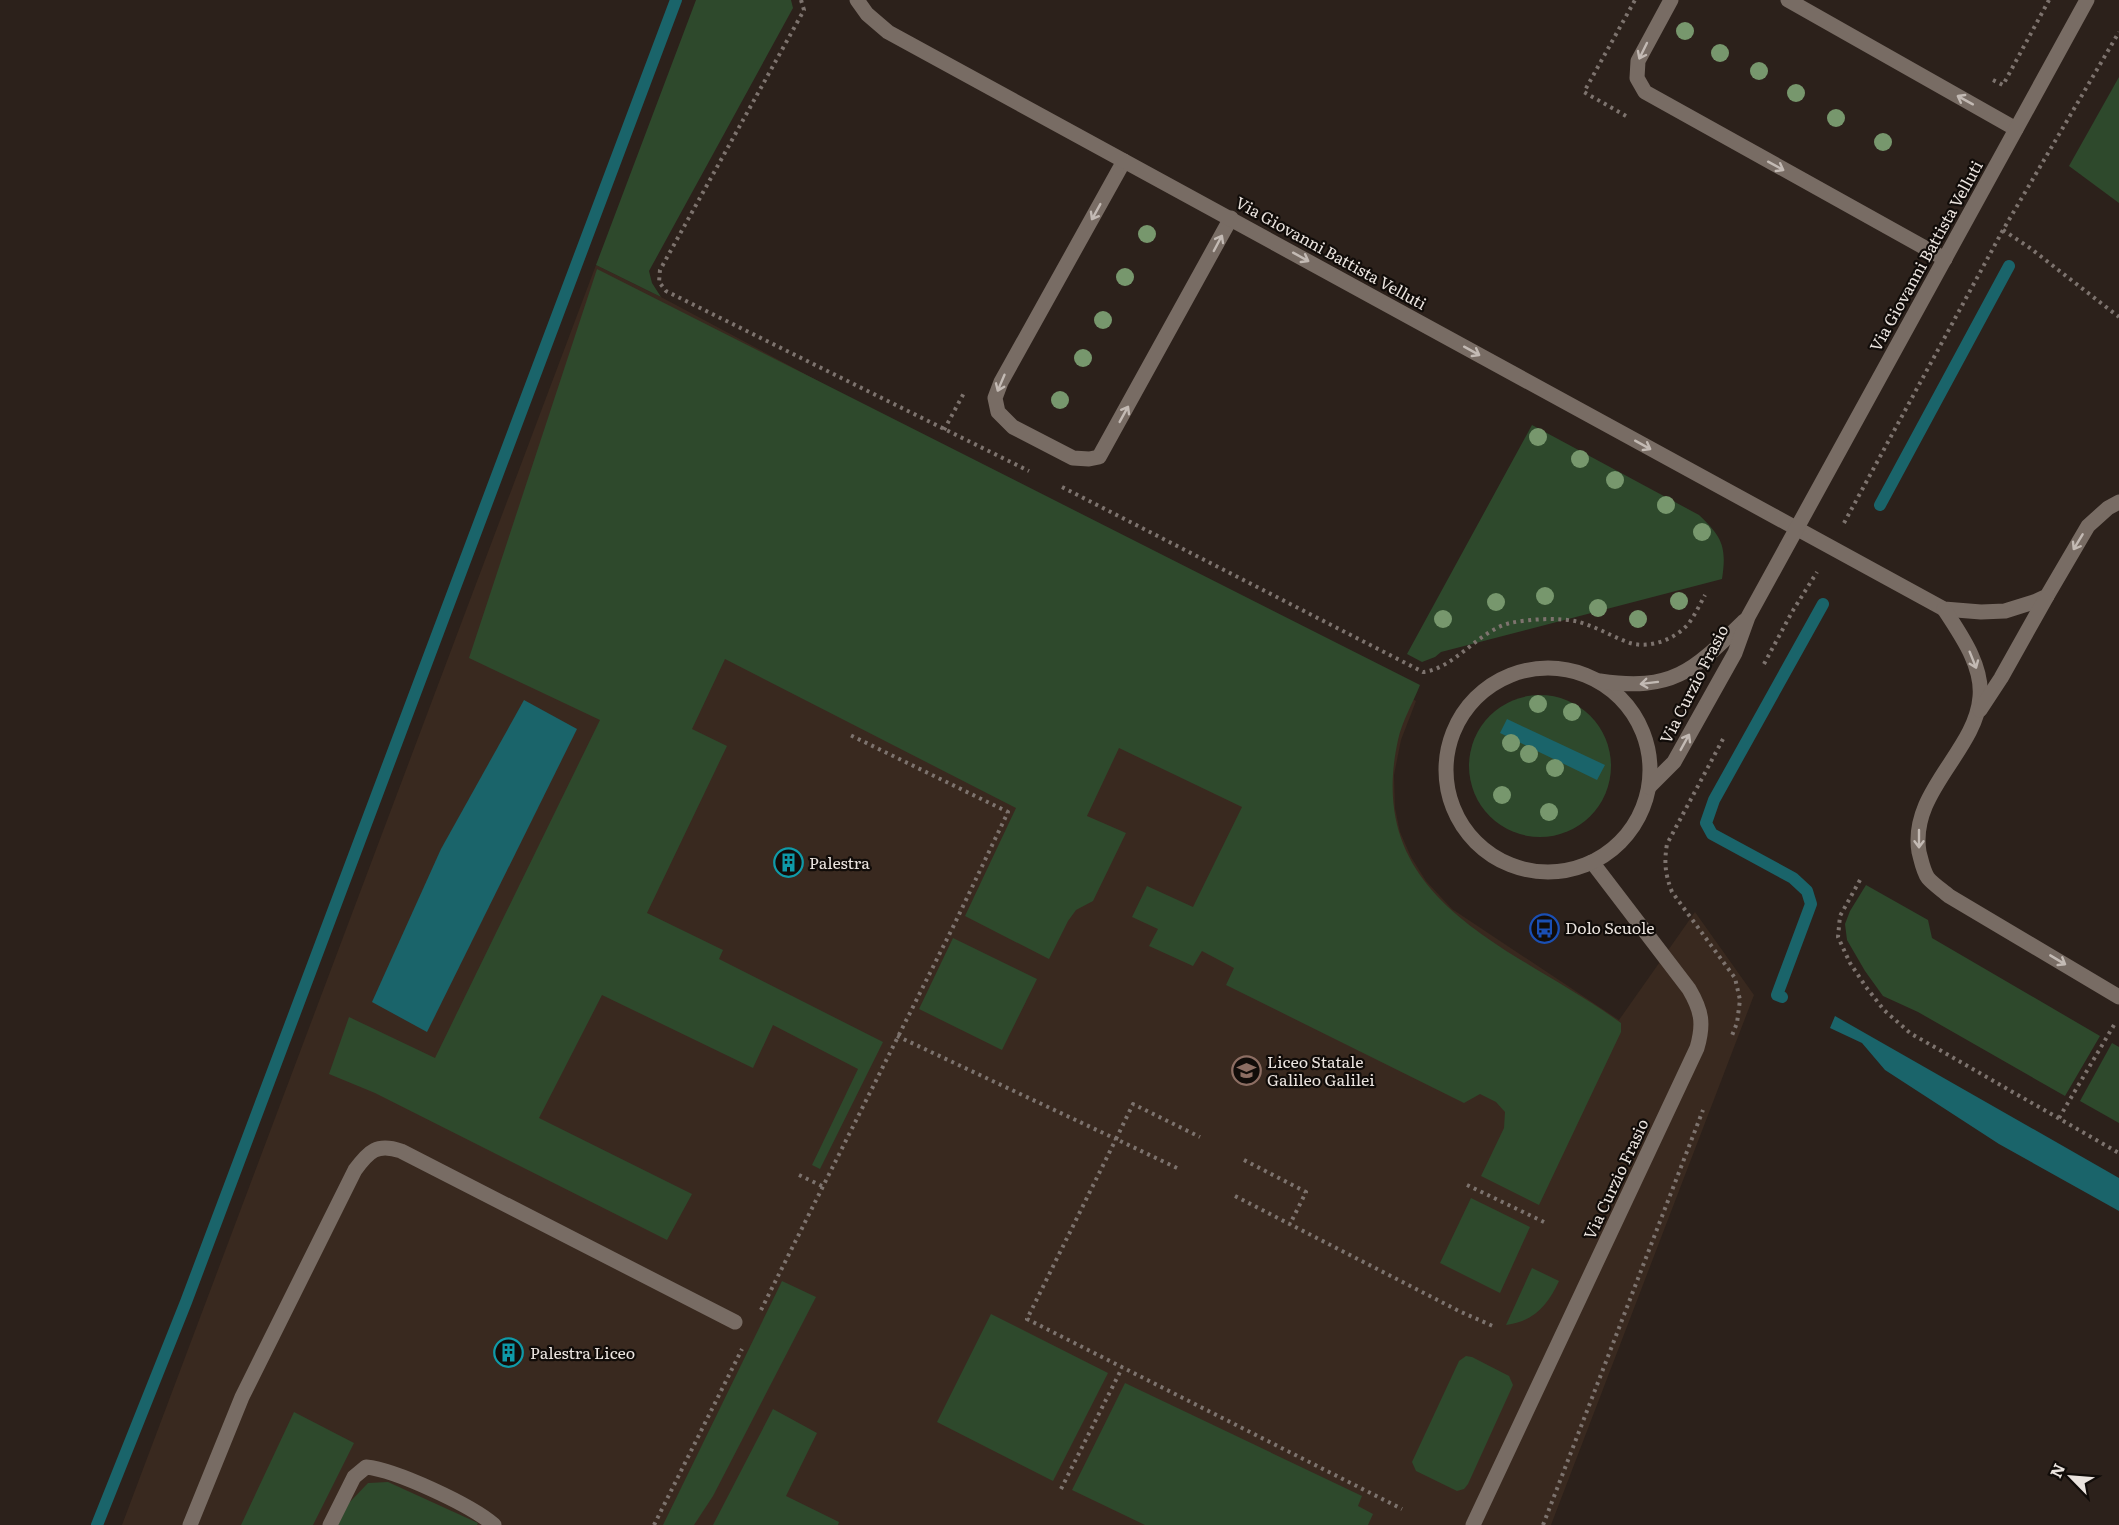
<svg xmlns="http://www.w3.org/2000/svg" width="2119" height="1525" viewBox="0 0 2119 1525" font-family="Literata,serif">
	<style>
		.built { fill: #39291f }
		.green { fill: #2e492c }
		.water { fill: #1a646a }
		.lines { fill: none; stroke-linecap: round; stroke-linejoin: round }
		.stream { stroke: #1a646a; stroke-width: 12 }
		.path { stroke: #7d736e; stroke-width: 4; stroke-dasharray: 3 4.5; stroke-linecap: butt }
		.service { stroke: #786c64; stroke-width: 15 }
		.minor { stroke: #786c64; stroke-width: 15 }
		.tree { fill: #77976d }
		.oneway { stroke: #c3bab4 }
		.labels { text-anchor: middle; stroke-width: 4.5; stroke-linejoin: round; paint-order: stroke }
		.street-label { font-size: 16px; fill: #ebe4df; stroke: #110c09 }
		.poi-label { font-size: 16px; fill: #ebe4df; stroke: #110c09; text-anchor: start }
	</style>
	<rect width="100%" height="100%" fill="#2c211b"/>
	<polygon class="built" points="596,265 661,297 1416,701 1401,740 1394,775 1395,808 1400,832 1411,857 1426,881 1452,909 1619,1020 1695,912 1754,995 1551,1525 122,1525"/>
	<g class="green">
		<polygon points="696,0 791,0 793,8 649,271 652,283 661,297 596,265"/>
		<polygon points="2119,77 2119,203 2069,166"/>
		<path d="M597,269L1420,685C1413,703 1402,721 1398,740C1362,904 1515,946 1621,1023V1032L1539,1205L1481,1176L1504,1128L1505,1112L1496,1102L1480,1094L1464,1103L1226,985L1234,968L1202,951L1193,966L1149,946L1158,929L1132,917L1147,886L1193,907L1242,807L1119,748L1087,816L1126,833L1093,901L1076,910L1068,921L1049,959L965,916L1016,808L725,659L692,729L727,746L647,913L723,950L719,959L883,1042L820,1169L812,1165L858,1069L773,1025L753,1068L602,995L539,1118L692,1194L667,1240L375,1093L329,1074L349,1017L435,1058L600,720L469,658Z"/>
		<path d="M1532,425L1699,515C1722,537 1727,546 1722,579L1441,652L1435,657L1422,662L1407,654Z"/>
		<circle cx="1540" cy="766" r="71"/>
		<polygon points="1866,885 1928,920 1932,938 2100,1036 2065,1096 1918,1012 1883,996 1865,971 1847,940 1845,924 1850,911"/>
		<polygon points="953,938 1037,979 1002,1050 919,1009"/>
		<polygon points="2112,1043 2119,1047 2119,1123 2080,1101"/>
		<polygon points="1471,1198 1530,1227 1500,1293 1440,1263"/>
		<path d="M1532,1268L1559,1281C1548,1305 1533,1322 1506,1325Z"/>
		<polygon points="782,1281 816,1297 713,1496 694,1525 663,1525"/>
		<polygon points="991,1314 1108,1373 1053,1481 937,1422"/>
		<polygon points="1466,1356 1472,1357 1509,1376 1513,1385 1468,1484 1464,1489 1457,1491 1416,1471 1412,1462 1459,1361"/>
		<polygon points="1125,1383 1362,1496 1358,1506 1373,1514 1368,1525 1145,1525 1072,1490"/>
		<polygon points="773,1409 817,1433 786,1496 839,1522 838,1525 713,1525"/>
		<polygon points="294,1412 354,1443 313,1525 241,1525"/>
		<polygon points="388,1482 478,1523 477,1525 338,1525 349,1503 368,1483"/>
	</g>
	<g class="water">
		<polygon points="524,700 577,729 427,1032 372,1002 441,849"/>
		<polygon points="1507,719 1605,765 1597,780 1500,733"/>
		<polygon points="1835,1016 2119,1178 2119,1211 1999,1144 1885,1070 1862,1043 1830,1028"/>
	</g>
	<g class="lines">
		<g class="stream">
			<polyline points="1880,505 2009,266"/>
			<polyline points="1782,997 1777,995 1811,904 1807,891 1793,878 1712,834 1706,823 1714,800 1823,604"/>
			<polyline points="97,1525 186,1302 676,0"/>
		</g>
		<g class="path">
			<polyline points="801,0 804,10 660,270 659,282 666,291 1029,471"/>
			<polyline points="1993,80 2003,85 2049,0"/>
			<polyline points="1626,116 1584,92 1635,0"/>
			<polyline points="2003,230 2030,248 2119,317"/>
			<polyline points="944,430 965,391"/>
			<path d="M1062,487L1423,672C1454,669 1478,631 1510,623C1530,619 1559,617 1579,622C1597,627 1613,637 1630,643C1650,649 1676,639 1689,623C1695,615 1700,604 1705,595"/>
			<polyline points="1844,523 2003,230 2119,32"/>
			<polyline points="1764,664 1792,612 1817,572"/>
			<path d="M1723,739L1667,844C1664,862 1665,874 1672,892L1735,978L1740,1000L1737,1023L1731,1038"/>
			<polyline points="1860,880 1840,916 1838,937 1850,963 1866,987 1884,1010 1910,1033 2119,1153"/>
			<polyline points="897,1036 1116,1139 1027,1319 1402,1509"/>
			<polyline points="2059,1118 2114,1025"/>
			<polyline points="1244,1160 1306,1192 1290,1224"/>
			<polyline points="1177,1168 1116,1139 1133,1104 1200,1137"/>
			<polyline points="799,1175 822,1186"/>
			<polyline points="1467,1185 1544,1222"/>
			<polyline points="1235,1196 1459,1311 1495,1327"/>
			<polyline points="761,1310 953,927 1008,812 848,734"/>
			<polyline points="1061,1489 1122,1368"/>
			<polyline points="654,1525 742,1349"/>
			<polyline points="1543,1525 1703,1110"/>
		</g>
		<g class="service">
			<polyline points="1671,0 1638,61 1637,78 1645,92 1945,259"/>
			<polyline points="1788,0 2016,129"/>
			<polyline points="1124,161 1001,382 995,398 998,412 1013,427 1073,458 1089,459 1099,457 1231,218"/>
			<path d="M190,1525L242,1397L355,1170C369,1151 377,1143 401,1151L735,1322"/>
			<path d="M330,1525L354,1477L366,1467C396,1470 471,1505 494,1525"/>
			<path d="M1473,1525L1697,1048C1704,1024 1702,1011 1689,989L1592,862"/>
		</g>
		<g class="minor">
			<polyline points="857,0 867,14 888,32 1944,609 1981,612 2005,611 2034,602 2047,596 2088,526 2108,508 2119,502"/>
			<path d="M1944,609C1960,634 1983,665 1980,697C1976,751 1909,792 1919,852C1921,859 1923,871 1928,878C1933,884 1942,890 1949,896L2119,997"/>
			<circle cx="1548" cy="770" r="102"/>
			<path d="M1600,681C1674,692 1694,670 1744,621"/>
			<polyline points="1980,710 2001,678 2047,596"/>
			<polyline points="1649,787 1674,762 1735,653 1748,617 2087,0"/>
		</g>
	</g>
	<g class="tree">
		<circle cx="1685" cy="31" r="9"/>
		<circle cx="1720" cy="53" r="9"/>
		<circle cx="1759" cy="71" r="9"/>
		<circle cx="1796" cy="93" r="9"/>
		<circle cx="1836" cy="118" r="9"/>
		<circle cx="1883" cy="142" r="9"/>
		<circle cx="1147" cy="234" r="9"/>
		<circle cx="1125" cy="277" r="9"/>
		<circle cx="1103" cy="320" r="9"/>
		<circle cx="1083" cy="358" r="9"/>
		<circle cx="1060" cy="400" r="9"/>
		<circle cx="1538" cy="437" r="9"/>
		<circle cx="1580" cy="459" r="9"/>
		<circle cx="1615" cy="480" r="9"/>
		<circle cx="1666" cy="505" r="9"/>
		<circle cx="1702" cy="532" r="9"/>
		<circle cx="1545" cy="596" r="9"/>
		<circle cx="1679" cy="601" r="9"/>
		<circle cx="1496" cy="602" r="9"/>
		<circle cx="1598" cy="608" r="9"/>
		<circle cx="1443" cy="619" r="9"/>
		<circle cx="1638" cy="619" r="9"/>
		<circle cx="1538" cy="704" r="9"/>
		<circle cx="1572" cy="712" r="9"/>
		<circle cx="1511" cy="743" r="9"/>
		<circle cx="1529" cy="754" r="9"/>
		<circle cx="1555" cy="768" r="9"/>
		<circle cx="1502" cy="795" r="9"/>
		<circle cx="1549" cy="812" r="9"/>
	</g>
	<defs><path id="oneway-shaft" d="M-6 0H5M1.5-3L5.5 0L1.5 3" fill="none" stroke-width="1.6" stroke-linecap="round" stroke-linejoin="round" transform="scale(1.5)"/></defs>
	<g class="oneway">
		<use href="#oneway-shaft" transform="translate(1643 51) rotate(116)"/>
		<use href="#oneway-shaft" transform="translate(1965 100) rotate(-151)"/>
		<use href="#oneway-shaft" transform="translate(1776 166) rotate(29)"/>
		<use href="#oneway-shaft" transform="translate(1096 212) rotate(119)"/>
		<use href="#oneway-shaft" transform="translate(1218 243) rotate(-62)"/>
		<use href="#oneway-shaft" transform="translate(1301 257) rotate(29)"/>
		<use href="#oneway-shaft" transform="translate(1472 351) rotate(29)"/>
		<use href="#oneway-shaft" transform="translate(1001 383) rotate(113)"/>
		<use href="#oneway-shaft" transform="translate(1124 414) rotate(-61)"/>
		<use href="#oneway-shaft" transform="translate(1643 445) rotate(29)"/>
		<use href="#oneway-shaft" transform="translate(2078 542) rotate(121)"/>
		<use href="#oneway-shaft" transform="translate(1973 660) rotate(68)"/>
		<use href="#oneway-shaft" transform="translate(1649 683) rotate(173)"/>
		<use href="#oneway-shaft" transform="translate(1685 742) rotate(-61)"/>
		<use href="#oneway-shaft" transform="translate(1919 839) rotate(90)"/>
		<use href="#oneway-shaft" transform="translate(2058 960) rotate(31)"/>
	</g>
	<defs>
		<symbol id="building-ring" viewBox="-11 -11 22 22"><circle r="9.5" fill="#110c09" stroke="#0f9aa8" stroke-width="1.5"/><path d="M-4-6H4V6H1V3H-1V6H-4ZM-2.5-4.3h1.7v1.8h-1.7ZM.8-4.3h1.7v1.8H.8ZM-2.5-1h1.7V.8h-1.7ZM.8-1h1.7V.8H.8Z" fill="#0f9aa8"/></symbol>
		<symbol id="bus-ring" viewBox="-11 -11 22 22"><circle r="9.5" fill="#110c09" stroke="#1a4fb4" stroke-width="1.5"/><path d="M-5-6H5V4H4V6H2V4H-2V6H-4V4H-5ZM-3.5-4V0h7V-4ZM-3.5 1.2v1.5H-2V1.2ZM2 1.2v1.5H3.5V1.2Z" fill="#1a4fb4"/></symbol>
		<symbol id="school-ring" viewBox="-11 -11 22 22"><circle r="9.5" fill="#110c09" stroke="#8d6e63" stroke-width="1.5"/><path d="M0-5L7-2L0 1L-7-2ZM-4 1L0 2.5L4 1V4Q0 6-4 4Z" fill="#8d6e63"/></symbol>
	</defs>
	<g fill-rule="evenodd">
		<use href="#building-ring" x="772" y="846" width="33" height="33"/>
		<use href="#bus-ring" x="1528" y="912" width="33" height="33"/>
		<use href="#school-ring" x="1230" y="1054" width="33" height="33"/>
		<use href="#building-ring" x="492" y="1336" width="33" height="33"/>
	</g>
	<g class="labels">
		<g class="street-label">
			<text transform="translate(1331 253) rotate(29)" y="6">Via Giovanni Battista Velluti</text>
			<text transform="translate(1926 256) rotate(-61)" y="6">Via Giovanni Battista Velluti</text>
			<text transform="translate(1694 684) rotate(-63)" y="6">Via Curzio Frasio</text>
			<text transform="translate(1616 1179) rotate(-65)" y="6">Via Curzio Frasio</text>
		</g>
		<g class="poi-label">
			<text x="809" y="869">Palestra</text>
			<text x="1565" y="934">Dolo Scuole</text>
			<text x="1267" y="1068">Liceo Statale<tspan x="1267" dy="18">Galileo Galilei</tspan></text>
			<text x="530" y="1359">Palestra Liceo</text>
		</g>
	</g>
	<g transform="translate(2071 1477) rotate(295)" stroke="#110c09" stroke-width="4.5" paint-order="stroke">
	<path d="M0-4.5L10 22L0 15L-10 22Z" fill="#ebe4df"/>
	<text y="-9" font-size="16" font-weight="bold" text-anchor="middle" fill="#ebe4df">N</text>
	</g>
</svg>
